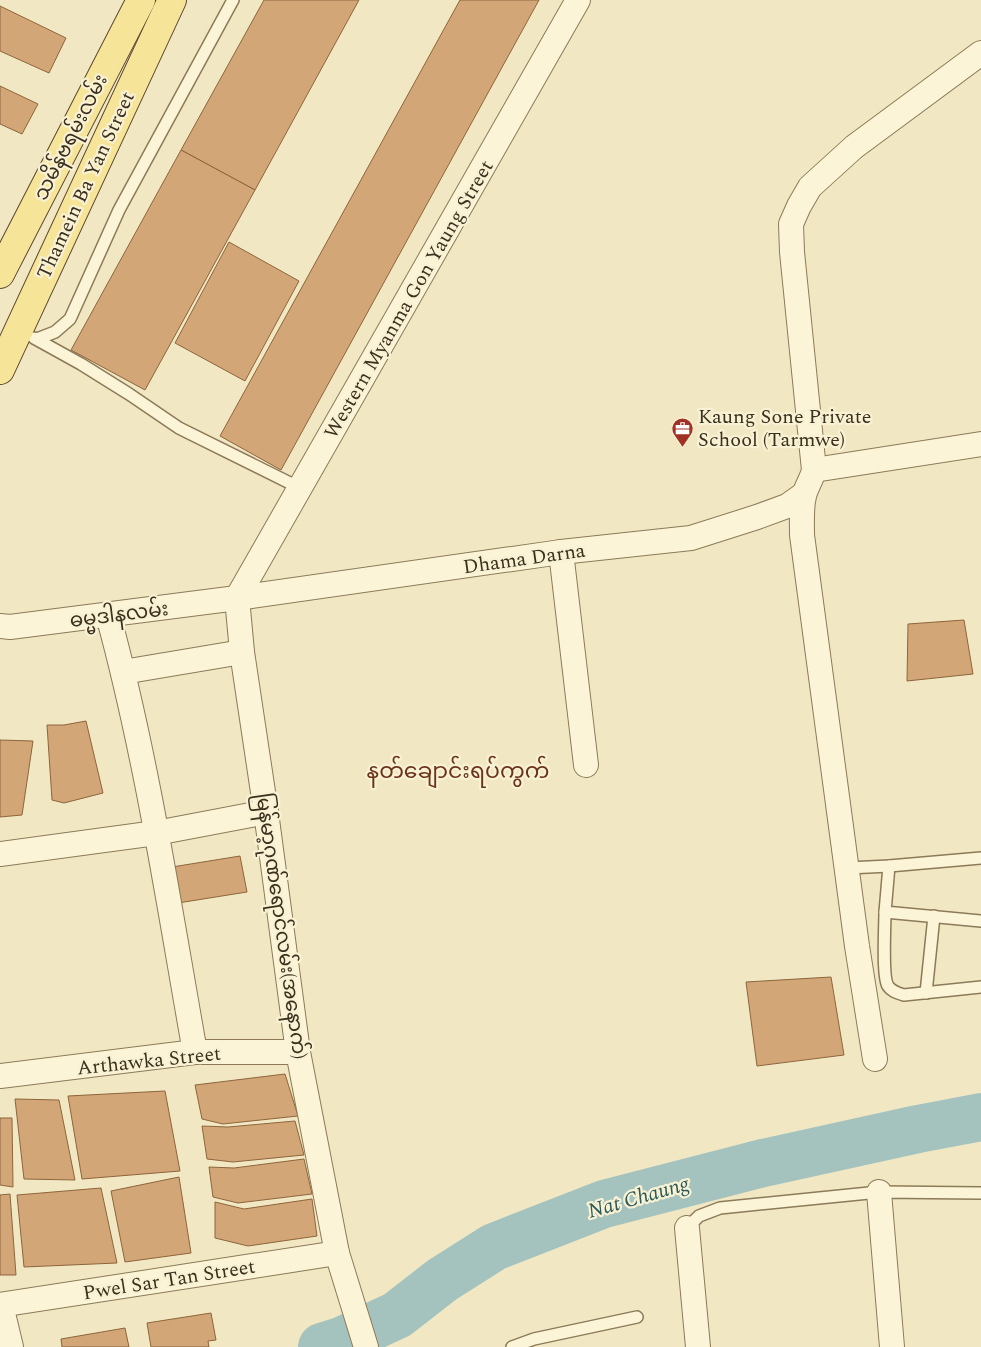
<svg xmlns="http://www.w3.org/2000/svg" width="981" height="1347" viewBox="0 0 981 1347" font-family="Spectral,'Noto Sans Myanmar',serif">
	<style>
		.lines { fill: none; stroke-linecap: round; stroke-linejoin: round }
		.river { stroke: #a5c3be; stroke-width: 48 }
		.building { fill: #d2a676; stroke: #8d653c }
		.service-casing { stroke: #8c7a58; stroke-width: 14 }
		.minor-casing { stroke: #8c7a58; stroke-width: 26 }
		.primary-casing { stroke: #5a472d; stroke-width: 30 }
		.service { stroke: #fbf4d7; stroke-width: 11 }
		.minor { stroke: #fbf4d7; stroke-width: 24 }
		.primary { stroke: #f6e498; stroke-width: 28 }
		.labels { text-anchor: middle; stroke-width: 4.5; stroke-linejoin: round; paint-order: stroke }
		.street-label { font-size: 20px; fill: #3b2f1d; stroke: #f8f1d3 }
		.poi-label { font-size: 20px; fill: #3b2f1d; stroke: #f8f1d3; text-anchor: start }
		.water-label { font-size: 21px; font-style: italic; fill: #2b5a5c; stroke: #f8f1d3 }
		.quarter-label { font-size: 22px; fill: #6b341a; stroke: #f8f1d3 }
	</style>
	<rect width="100%" height="100%" fill="#f1e8c3"/>
	<g class="lines">
		<polyline class="river" points="322,1347 341,1341 397,1315 442,1280 494,1247 604,1204 763,1163 918,1129 981,1117"/>
	</g>
	<g class="building">
		<polygon points="264,0 359,0 255,190 181,150"/>
		<polygon points="460,0 539,0 281,470 220,436"/>
		<polygon points="0,6 66,38 49,73 0,51"/>
		<polygon points="0,86 38,104 22,134 0,124"/>
		<polygon points="181,150 255,190 145,390 71,350"/>
		<polygon points="229,242 299,281 245,381 175,343"/>
		<polygon points="964,620 973,674 907,681 908,624"/>
		<polygon points="86,721 103,793 64,803 52,800 47,725 64,725"/>
		<polygon points="0,740 33,741 22,815 0,817"/>
		<polygon points="240,856 247,892 178,903 172,867"/>
		<polygon points="831,977 844,1055 757,1066 746,982"/>
		<polygon points="285,1074 298,1116 223,1124 202,1119 195,1085"/>
		<polygon points="165,1091 180,1171 82,1179 68,1096"/>
		<polygon points="15,1099 59,1100 75,1180 24,1179"/>
		<polygon points="0,1118 12,1118 13,1187 0,1185"/>
		<polygon points="295,1121 304,1155 233,1162 207,1159 202,1126 228,1127"/>
		<polygon points="304,1159 312,1194 238,1203 213,1197 209,1167 234,1168"/>
		<polygon points="179,1177 191,1253 125,1262 111,1191"/>
		<polygon points="101,1188 117,1263 24,1267 17,1195"/>
		<polygon points="10,1194 16,1275 0,1275 0,1195"/>
		<polygon points="312,1199 317,1236 248,1246 215,1238 215,1202 244,1209"/>
		<polygon points="211,1313 216,1340 208,1341 209,1347 151,1347 147,1323"/>
		<polygon points="125,1328 129,1347 62,1347 61,1339"/>
	</g>
	<g class="lines">
		<defs>
			<g id="service">
				<polyline points="34,338 81,364 129,394 179,428 300,488"/>
				<polyline points="37,339 55,332 70,319 119,210 233,0"/>
				<polyline points="889,866 885,912 981,921"/>
				<polyline points="848,868 889,866 981,858"/>
				<path d="M885,912C885,925 882,977 888,986C892,992 898,993 904,995L981,987"/>
				<polyline points="926,993 934,916"/>
				<polyline points="687,1228 699,1216 720,1208 879,1192 981,1193"/>
				<polyline points="512,1347 534,1339 637,1317"/>
			</g>
			<g id="minor">
				<polyline points="814,470 981,444"/>
				<polyline points="561,552 586,765"/>
				<polyline points="237,598 242,652 266,812 298,1052 337,1253 366,1347"/>
				<polyline points="237,598 578,0"/>
				<path d="M108,615C147,758 169,906 195,1052"/>
				<polyline points="0,626 10,627 237,598 561,552 691,538 757,517 787,506 804,494"/>
				<polyline points="123,672 242,652"/>
				<polyline points="0,854 156,833 266,812"/>
				<path d="M875,1059L857,946L802,535C802,522 801,508 804,496C806,487 812,479 814,470L792,252L791,224L799,206L810,187L854,147L981,53"/>
				<polyline points="0,1076 195,1052 298,1052"/>
				<polyline points="879,1192 892,1347"/>
				<polyline points="687,1228 698,1347"/>
				<polyline points="0,1305 337,1253"/>
				<polyline points="1,1305 11,1347"/>
			</g>
			<g id="primary">
				<polyline points="0,274 141,0"/>
				<polyline points="0,370 172,0"/>
			</g>
		</defs>
		<use href="#service" class="service-casing"/>
		<use href="#minor" class="minor-casing"/>
		<use href="#primary" class="primary-casing"/>
		<use href="#service" class="service"/>
		<use href="#minor" class="minor"/>
		<use href="#primary" class="primary"/>
	</g>
	<defs>
		<symbol id="office-pin" viewBox="-11 -11 22 30"><path d="M0 17L-7.5 6A9.5 9.5 0 1 1 7.5 6Z" fill="#a03124" stroke="#f8f1d3"/><path d="M-6-3h4V-5.5h4V-3h4V5H-6ZM-1-4.5V-3h2v-1.5ZM-6 0V1H6V0Z" fill="#fff"/></symbol>
	</defs>
	<g fill-rule="evenodd">
		<use href="#office-pin" x="670" y="416" width="25" height="34"/>
	</g>
	<g class="labels">
		<g class="street-label">
			<text transform="translate(70 137) rotate(-63)" y="7">သမိန်ဗရမ်းလမ်း</text>
			<text transform="translate(85 185) rotate(-65)" y="7">Thamein Ba Yan Street</text>
			<text transform="translate(408 299) rotate(-60)" y="7">Western Myanma Gon Yaung Street</text>
			<text transform="translate(524 558) rotate(-8)" y="7">Dhama Darna</text>
			<text transform="translate(119 614) rotate(-7)" y="7">ဓမ္မဒါနလမ်း</text>
			<text transform="translate(282 926) rotate(82)" y="7">မြန်မာ့ဂုဏ်ရောင်လမ်း(အနောက်)</text>
			<text transform="translate(149 1060) rotate(-6)" y="7">Arthawka Street</text>
			<text transform="translate(169 1279) rotate(-9)" y="7">Pwel Sar Tan Street</text>
		</g>
		<g class="poi-label">
			<text x="698" y="423">Kaung Sone Private<tspan x="698" dy="23">School (Tarmwe)</tspan></text>
		</g>
		<g class="water-label">
			<text transform="translate(638 1197) rotate(-16)" y="7">Nat Chaung</text>
		</g>
		<g class="quarter-label">
			<text x="458" y="778">နတ်ချောင်းရပ်ကွက်</text>
		</g>
	</g>
</svg>
